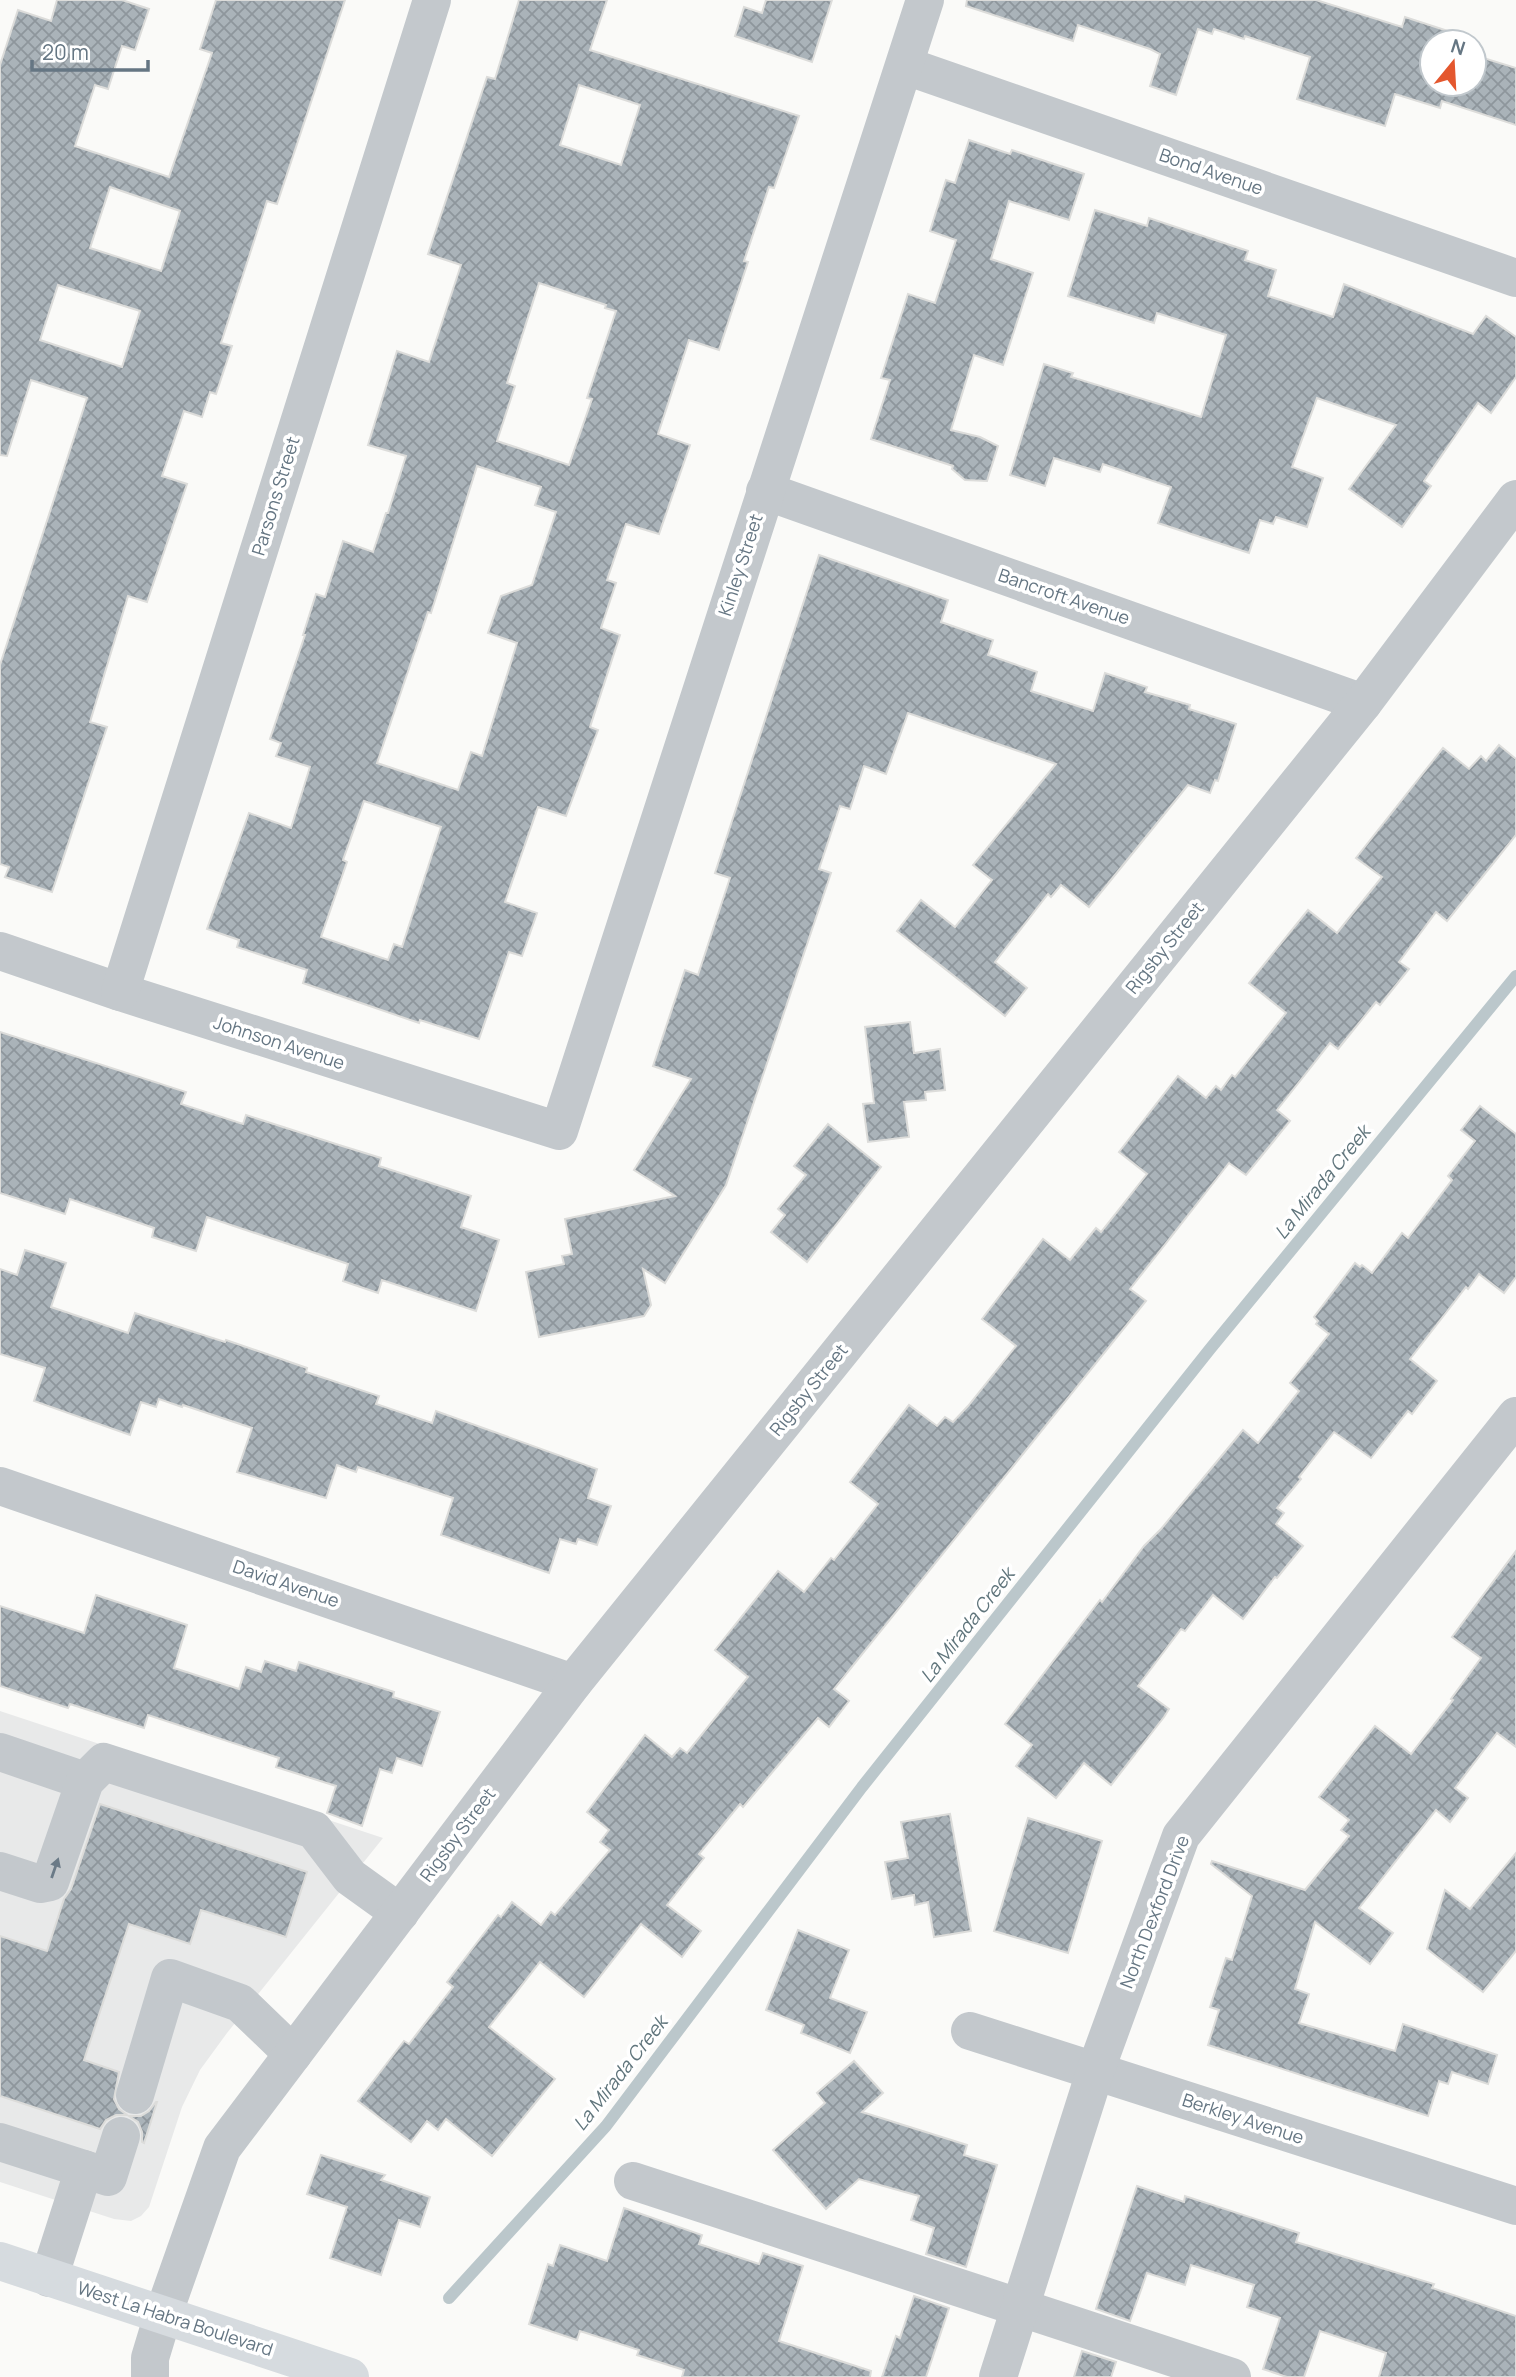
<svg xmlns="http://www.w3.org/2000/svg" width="1516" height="2377" viewBox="0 0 1516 2377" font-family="Manrope,sans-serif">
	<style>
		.built { fill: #e8e9e9 }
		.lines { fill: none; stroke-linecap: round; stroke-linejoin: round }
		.stream { stroke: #bbc7cb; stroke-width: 12 }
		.building { fill: url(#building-cross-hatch); stroke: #dcdcda; stroke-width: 2; fill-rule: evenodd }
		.minor { stroke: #c3c8cc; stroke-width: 38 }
		.major { stroke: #d6dbdf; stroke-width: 38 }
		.oneway { fill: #6a7a87 }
		.labels { text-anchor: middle; stroke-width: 7; stroke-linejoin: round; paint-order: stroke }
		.street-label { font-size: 18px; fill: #657683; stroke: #fff }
		.water-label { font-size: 19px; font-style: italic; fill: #60757c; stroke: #fff }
	</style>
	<defs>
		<pattern id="building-cross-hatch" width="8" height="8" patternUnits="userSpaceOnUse" patternTransform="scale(1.75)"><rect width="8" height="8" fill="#aab3b9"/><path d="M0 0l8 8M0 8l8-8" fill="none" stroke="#8e969c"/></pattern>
	</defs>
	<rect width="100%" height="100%" fill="#fafaf8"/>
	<polygon class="built" points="0,1711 383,1838 227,2033 200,2070 182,2107 149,2207 141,2216 131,2221 114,2219 0,2182"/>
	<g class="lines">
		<polyline class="stream" points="449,2298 606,2126 862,1787 1210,1349 1516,976"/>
	</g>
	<g class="building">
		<path d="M57,0H122L149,9L135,50L122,46L108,89L95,85L75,146L169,177L212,53L200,49L216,0H345L277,204L267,201L221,343L232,346L216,394L210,392L202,417L184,411L162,476L187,484L147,602L128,596L90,722L107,727L52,892L5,877L9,867L0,864V665L87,398L31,380L7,456L0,455V65L18,10L51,21ZM110,187L180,211L161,271L90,248ZM58,285L140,311L122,367L40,340Z"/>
		<path d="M519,0H607L590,50L799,116L774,188L769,187L744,261L748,262L719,350L689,340L658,434L690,445L659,534L626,524L607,580L616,583L601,628L620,635L590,727L598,730L566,816L538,807L505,902L537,913L522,956L509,952L479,1039L420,1020L419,1023L303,983L307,970L237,947L239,940L207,929L249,813L291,828L310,767L276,756L281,743L270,739L305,635H303L316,594L325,597L343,541L373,552L386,513H388L406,456L368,445L397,351L429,362L461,265L428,254L487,77L495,79ZM579,85L640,105L621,165L560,145ZM539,283L606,305L605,308L616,311L587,398L592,399L569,465L497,441L515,386L507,383ZM477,466L541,487L535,505L556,512L532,585L501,596L488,633L517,643L482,756L471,752L458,790L377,763L428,612L431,613ZM364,801L441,827L402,947L394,944L388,960L321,937L347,862L343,860Z"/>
		<polygon points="766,0 832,0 812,62 735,36 744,7 762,13"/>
		<polygon points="967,0 1316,0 1402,27 1405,17 1463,36 1461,42 1432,42 1432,84 1474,84 1474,55 1516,68 1516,125 1442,101 1440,108 1395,94 1385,126 1297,99 1310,57 1245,36 1244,39 1214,29 1212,34 1198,29 1176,95 1150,86 1160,54 1150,49 1078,25 1073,41 966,6"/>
		<polygon points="969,140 1010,154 1012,150 1084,174 1069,220 1009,201 991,259 1033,273 1003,365 974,355 951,430 980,437 998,446 987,481 965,480 952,469 953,466 871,439 890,380 881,378 908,294 935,303 956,240 930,231 946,180 955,183"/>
		<polygon points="1095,210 1147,226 1149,218 1248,251 1245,260 1276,270 1268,296 1333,317 1344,284 1473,334 1486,316 1516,337 1516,377 1491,413 1478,403 1424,481 1431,486 1402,527 1349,489 1396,425 1317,398 1292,467 1323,478 1307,527 1276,517 1273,524 1260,520 1249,553 1158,523 1171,487 1103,464 1100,472 1054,458 1045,486 1010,475 1044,364 1073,373 1071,377 1201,417 1226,335 1157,313 1154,323 1068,296"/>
		<polygon points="819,555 948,600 941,622 993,640 988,655 1037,672 1031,691 1093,711 1105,673 1147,687 1145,692 1190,705 1189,709 1236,724 1218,781 1215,780 1210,793 1188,785 1089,907 1061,885 1051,897 1048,894 995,962 1027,988 1005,1016 897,931 921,900 955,927 992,880 973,865 1056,764 908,713 886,774 864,766 850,809 840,806 819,869 831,873 726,1185 665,1283 643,1269 651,1305 644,1316 539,1337 526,1272 564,1264 562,1256 572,1254 565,1219 675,1196 634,1170 691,1079 653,1066 685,970 698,975 730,878 715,873"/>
		<polygon points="1499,745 1516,759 1516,835 1447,921 1436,912 1399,962 1409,969 1380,1005 1376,1002 1338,1049 1330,1043 1277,1110 1290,1121 1246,1175 1229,1163 1130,1289 1146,1301 834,1689 849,1701 829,1727 818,1718 743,1807 740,1804 699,1854 704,1858 667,1905 701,1931 682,1957 641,1924 584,1997 540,1962 489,2027 555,2079 492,2156 446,2119 438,2130 427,2121 411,2142 358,2101 404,2041 409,2044 453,1987 447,1982 498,1915 501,1917 512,1902 541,1925 551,1912 555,1915 610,1850 600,1842 609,1830 587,1812 645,1735 672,1757 680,1748 687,1753 748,1677 715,1650 778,1571 804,1592 831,1558 834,1560 878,1504 850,1482 909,1405 937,1426 945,1417 953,1422 968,1406 1016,1346 982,1319 1043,1239 1070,1260 1096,1228 1101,1232 1147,1174 1119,1152 1178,1076 1206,1098 1216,1086 1221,1090 1232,1075 1235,1077 1286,1013 1249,983 1308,910 1337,933 1382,877 1356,858 1443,748 1469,769 1481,756 1486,761"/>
		<polygon points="910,1022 914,1053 940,1049 945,1090 925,1092 926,1100 904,1102 909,1137 868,1142 863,1104 874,1103 865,1027"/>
		<polygon points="0,1032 186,1092 181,1104 243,1124 246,1115 339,1145 381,1158 379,1166 471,1196 461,1227 499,1240 476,1311 382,1280 378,1293 343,1281 348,1264 207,1217 196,1251 152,1237 154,1228 70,1199 65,1214 0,1193"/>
		<polygon points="1480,1106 1516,1134 1516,1277 1504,1293 1479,1274 1468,1289 1466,1287 1410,1359 1437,1381 1412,1414 1408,1411 1371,1458 1334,1432 1299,1477 1301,1479 1277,1508 1284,1513 1276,1524 1303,1546 1277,1578 1275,1577 1243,1619 1213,1595 1185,1631 1181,1629 1138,1686 1169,1709 1164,1717 1111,1785 1084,1763 1056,1798 1016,1766 1032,1745 1005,1724 1100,1600 1102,1602 1144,1546 1161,1529 1243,1430 1258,1443 1299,1391 1290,1383 1329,1334 1316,1324 1318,1321 1314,1317 1355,1263 1360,1267 1362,1265 1372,1273 1402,1233 1408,1238 1452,1180 1448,1176 1475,1141 1461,1130"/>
		<polygon points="828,1124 881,1167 807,1262 771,1232 785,1215 778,1209 806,1175 794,1166"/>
		<polygon points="25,1250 66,1263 51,1307 128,1333 135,1313 225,1342 226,1340 307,1368 306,1372 379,1396 376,1404 432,1423 436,1411 597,1469 588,1498 611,1506 597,1545 578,1539 576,1544 560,1539 549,1573 441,1535 453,1498 358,1467 356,1472 337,1465 326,1498 237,1472 252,1428 183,1405 182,1407 159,1399 156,1407 141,1402 130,1435 34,1401 45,1368 0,1354 0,1269 17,1275"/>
		<polygon points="1516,1551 1516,1747 1497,1733 1455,1788 1468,1798 1450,1822 1436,1810 1359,1908 1393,1933 1370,1964 1315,1922 1295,1989 1309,1994 1299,2023 1395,2051 1403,2024 1497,2055 1488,2084 1452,2072 1448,2084 1439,2081 1428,2116 1208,2045 1219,2010 1210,2007 1226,1958 1232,1960 1252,1896 1211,1864 1212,1861 1305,1890 1349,1836 1341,1830 1349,1820 1319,1797 1375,1726 1411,1754 1453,1700 1451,1699 1481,1658 1452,1637"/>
		<polygon points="96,1595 187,1625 174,1668 239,1689 246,1667 261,1672 265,1661 296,1671 299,1662 394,1692 393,1697 440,1712 422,1766 397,1758 392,1773 380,1769 362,1826 327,1813 336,1786 276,1767 279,1758 148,1715 144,1728 70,1704 68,1708 0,1686 0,1606 84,1633"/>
		<polygon points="100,1804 307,1872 286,1937 201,1910 190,1944 129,1924 84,2060 119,2072 114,2099 119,2109 127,2115 116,2115 106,2120 100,2129 0,2096 0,1936 47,1951 64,1899 71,1889"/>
		<polygon points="950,1814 971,1931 934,1937 928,1902 915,1905 914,1895 892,1899 885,1862 908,1858 901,1822"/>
		<polygon points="1028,1818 1102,1841 1068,1953 994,1931"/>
		<polygon points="1516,1853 1516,1951 1483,1992 1427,1949 1445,1890 1470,1909"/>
		<polygon points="798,1930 849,1950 830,1998 867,2012 850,2053 801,2033 804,2025 766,2010"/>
		<polygon points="854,2061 883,2093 862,2112 967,2145 964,2155 997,2165 966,2267 926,2254 934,2228 911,2220 919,2196 859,2179 826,2209 773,2150 825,2103 817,2093"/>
		<polygon points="156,2102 157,2102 144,2143 142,2142 142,2132 138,2122 129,2116 141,2116 149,2111"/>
		<polygon points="321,2155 385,2175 381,2180 430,2197 420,2227 399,2220 381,2275 330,2258 347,2207 307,2194"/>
		<polygon points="1137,2186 1184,2202 1185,2196 1299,2233 1296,2242 1434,2284 1432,2288 1516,2316 1516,2377 1379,2377 1386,2353 1320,2331 1304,2377 1287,2377 1263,2369 1280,2318 1247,2307 1254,2285 1191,2265 1185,2285 1147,2273 1130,2321 1096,2309"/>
		<polygon points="624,2208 702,2235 699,2244 759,2264 763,2253 803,2266 779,2341 871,2371 870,2377 682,2377 684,2370 637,2355 639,2350 580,2331 577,2340 529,2324 548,2264 553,2266 560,2245 607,2261"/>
		<polygon points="914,2296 949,2308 926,2377 882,2377 896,2336 900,2338"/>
		<polygon points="1082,2351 1116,2362 1111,2377 1074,2377"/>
	</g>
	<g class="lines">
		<g class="minor">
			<polyline points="906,66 1516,278"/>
			<polyline points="765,491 1363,703"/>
			<polyline points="0,951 120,992 559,1131 925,0"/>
			<polyline points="120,992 432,0"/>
			<polyline points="0,1486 573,1683"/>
			<polyline points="0,1752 85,1781"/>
			<polyline points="0,1871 40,1884 50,1882 85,1781 104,1762 314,1830 350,1877 400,1913"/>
			<polyline points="970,2031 1516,2206"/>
			<polyline points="135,2095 170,1978 240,2003 293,2054"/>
			<polyline points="0,2142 84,2169"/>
			<polyline points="633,2181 1232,2377"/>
			<polyline points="49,2278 84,2169 108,2177 121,2136"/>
			<polyline points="150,2377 150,2358 163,2315 222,2148 573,1683 1363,703 1516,499"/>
			<polyline points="998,2377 1095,2072 1181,1836 1516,1416"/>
		</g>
		<polyline class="major" points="0,2261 350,2377"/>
	</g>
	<defs><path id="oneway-solid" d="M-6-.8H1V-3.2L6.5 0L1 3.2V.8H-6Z" transform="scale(1.75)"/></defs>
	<use class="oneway" href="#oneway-solid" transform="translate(55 1868) rotate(-71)"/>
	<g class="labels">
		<g class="street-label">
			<text transform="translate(1211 172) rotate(19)" y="6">Bond Avenue</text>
			<text transform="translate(276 496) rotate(-73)" y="6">Parsons Street</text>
			<text transform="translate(741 565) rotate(-72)" y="6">Kinley Street</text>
			<text transform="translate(1064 597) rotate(19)" y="6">Bancroft Avenue</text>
			<text transform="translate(1165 948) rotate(-51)" y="6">Rigsby Street</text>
			<text transform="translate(279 1043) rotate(18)" y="6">Johnson Avenue</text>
			<text transform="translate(809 1390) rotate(-51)" y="6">Rigsby Street</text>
			<text transform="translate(286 1584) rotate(19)" y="6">David Avenue</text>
			<text transform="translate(458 1835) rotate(-53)" y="6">Rigsby Street</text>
			<text transform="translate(1155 1912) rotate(-69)" y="6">North Dexford Drive</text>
			<text transform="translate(1243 2119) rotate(18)" y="6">Berkley Avenue</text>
			<text transform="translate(175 2319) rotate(18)" y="6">West La Habra Boulevard</text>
		</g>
		<g class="water-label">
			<text transform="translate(1322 1182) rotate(-51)" y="7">La Mirada Creek</text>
			<text transform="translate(967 1625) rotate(-52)" y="7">La Mirada Creek</text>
			<text transform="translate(620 2073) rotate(-52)" y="7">La Mirada Creek</text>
		</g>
	</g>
	<g transform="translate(1453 63) rotate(18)"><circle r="33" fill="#ffffff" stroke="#c1c8cd" stroke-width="2"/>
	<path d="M0-5L12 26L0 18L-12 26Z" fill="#e4572e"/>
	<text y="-10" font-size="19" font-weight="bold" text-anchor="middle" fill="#657683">N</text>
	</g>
	<path d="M32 60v10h116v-10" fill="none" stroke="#657683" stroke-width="3.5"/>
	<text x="42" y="60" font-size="21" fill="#657683" stroke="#ffffff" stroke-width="5" paint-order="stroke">20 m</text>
</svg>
